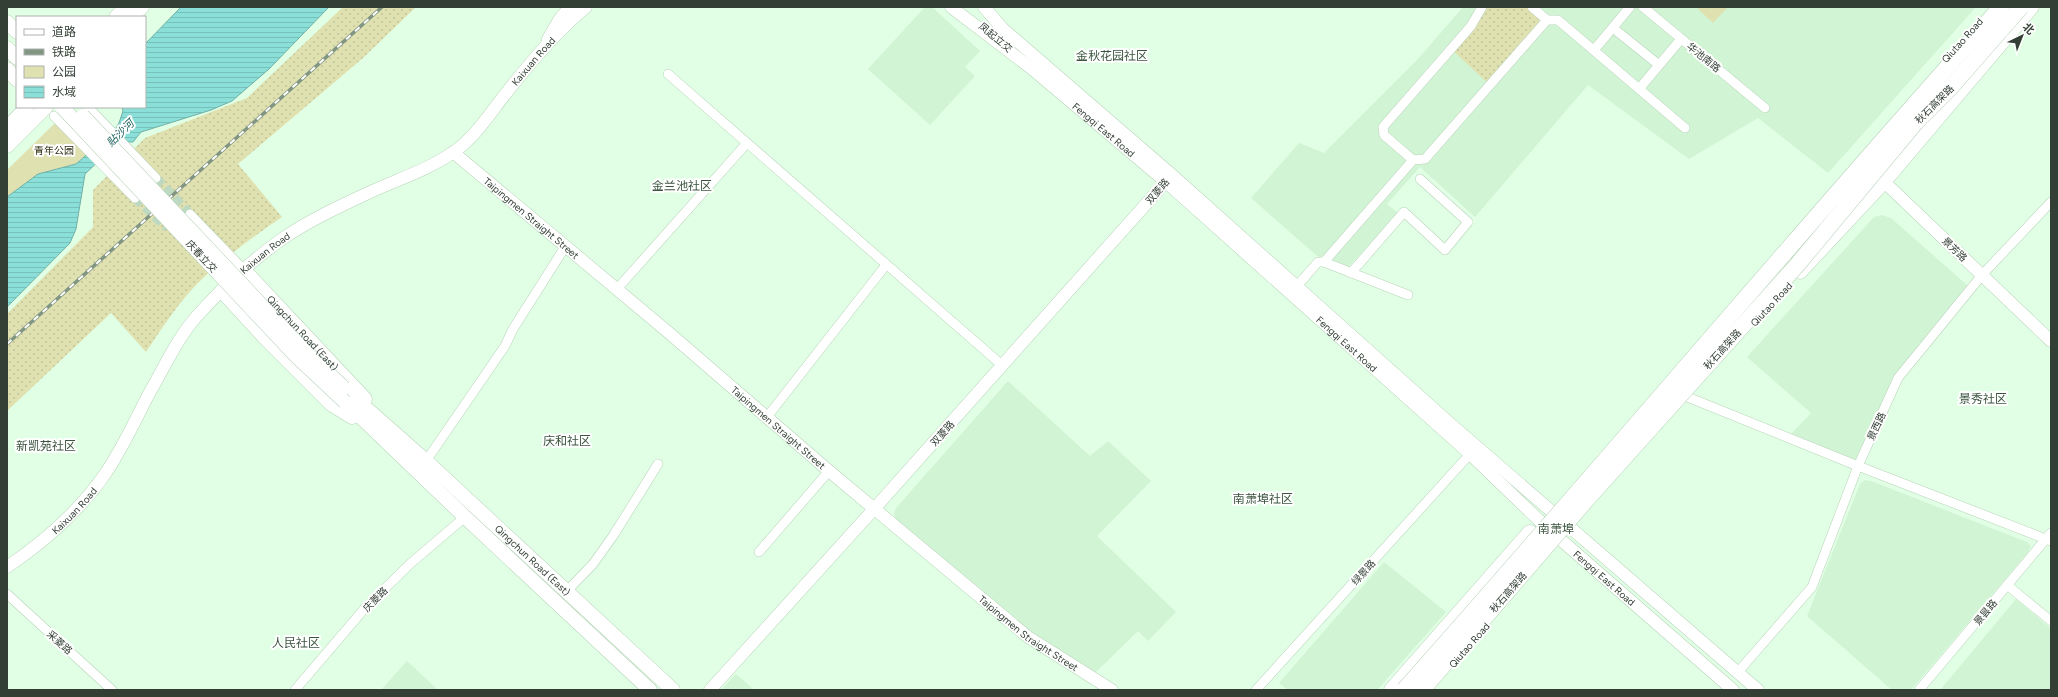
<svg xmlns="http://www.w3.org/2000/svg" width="2058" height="697" viewBox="0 0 2058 697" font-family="Figtree,'Noto Sans SC',sans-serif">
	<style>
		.built { fill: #d1f4d4 }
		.grass { fill: url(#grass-dots) }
		.park { fill: #e0e1b0 }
		.water { fill: url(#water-rules); stroke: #70b0a7 }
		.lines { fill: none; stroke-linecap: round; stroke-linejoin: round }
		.street-tunnel { stroke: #bed9c1; stroke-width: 9; stroke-dasharray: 9 4.5; stroke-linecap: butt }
		.street-casing { stroke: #b7d3b9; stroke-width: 10 }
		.secondary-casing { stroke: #b7d3b9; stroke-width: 13 }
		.primary-casing { stroke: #b7d3b9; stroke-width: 15 }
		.highway-casing { stroke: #b7d3b9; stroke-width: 17 }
		.street { stroke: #fff; stroke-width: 9 }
		.secondary { stroke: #fff; stroke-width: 12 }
		.primary { stroke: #fff; stroke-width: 14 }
		.highway { stroke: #fff; stroke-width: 16 }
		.rail-casing { stroke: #819583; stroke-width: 3.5 }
		.rail { stroke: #fff; stroke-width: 2; stroke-dasharray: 6; stroke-linecap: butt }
		.primary-bridge-casing { stroke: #b7d3b9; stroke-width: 15; stroke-linecap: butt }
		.highway-bridge-casing { stroke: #b7d3b9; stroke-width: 17; stroke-linecap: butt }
		.primary-bridge { stroke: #fff; stroke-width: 14 }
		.highway-bridge { stroke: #fff; stroke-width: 16 }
		.labels { text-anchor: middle; stroke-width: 4; stroke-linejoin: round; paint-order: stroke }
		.street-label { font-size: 10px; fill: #333f35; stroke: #fff }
		.park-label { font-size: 10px; fill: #303013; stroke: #fff }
		.water-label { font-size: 11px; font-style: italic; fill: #19605b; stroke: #fff }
		.quarter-label { font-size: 12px; fill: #3b543e; stroke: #fff }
	</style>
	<defs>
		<pattern id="grass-dots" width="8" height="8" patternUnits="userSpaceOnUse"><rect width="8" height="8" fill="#e0e1b0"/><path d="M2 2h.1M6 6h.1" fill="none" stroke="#c1c298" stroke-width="1.8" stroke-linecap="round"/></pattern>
		<pattern id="water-rules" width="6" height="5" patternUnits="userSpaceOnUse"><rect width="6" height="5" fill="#8ae0d8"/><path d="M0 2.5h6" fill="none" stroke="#78c1ba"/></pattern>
	</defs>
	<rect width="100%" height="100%" fill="#e1ffe4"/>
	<g class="built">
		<polygon points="925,7 932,7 980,51 965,67 975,76 930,125 868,69"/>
		<polygon points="1463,7 1976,7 1828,173 1758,118 1689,159 1588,85 1475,217 1420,167 1387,204 1398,213 1341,275 1324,262 1251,198 1299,143 1324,153 1417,60"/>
		<polygon points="1882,215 1891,218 1967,285 1896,373 1855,461 1791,434 1811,413 1747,357 1874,217"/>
		<polygon points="1008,381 1090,456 1108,441 1151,481 1097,536 1176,612 1148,641 1138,631 1095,673 1032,633 896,520 894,513 896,508"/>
		<polygon points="1865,480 1871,481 2027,542 2031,546 2028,552 1911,690 1892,690 1807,616 1860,484"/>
		<polygon points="1384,562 1446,612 1377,690 1288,690 1279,683"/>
		<polygon points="2016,599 2051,629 2051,690 1940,690"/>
		<polygon points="407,661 438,690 381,690"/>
		<polygon points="736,674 754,690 721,690"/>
	</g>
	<g class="grass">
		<path d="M343,7H416L363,58L238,164L282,217C253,237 225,257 200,281C179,302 162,328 146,352L111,313L7,411V314L93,227V190L145,138L247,98Z"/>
		<polygon points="1482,7 1532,7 1547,20 1491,86 1451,49"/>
	</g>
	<g class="park">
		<polygon points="1696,7 1728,7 1713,23"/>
		<polygon points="55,123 86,155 76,164 38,174 7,197 7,170"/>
	</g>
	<polygon class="water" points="181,7 329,7 269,69 232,101 211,110 141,132 133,142 125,142 121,140 85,174 76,229 70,243 7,307 7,197 38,174 76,164 114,131 119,123 123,111 122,107 145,107 145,44"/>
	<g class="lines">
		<g class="street-tunnel">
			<polyline points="156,178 190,214"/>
			<polyline points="135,198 167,228"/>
		</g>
		<defs>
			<g id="street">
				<polyline points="1532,7 1547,20 1558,20 1685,128"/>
				<polyline points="1643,7 1765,108"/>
				<polyline points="1613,28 1659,65"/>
				<polyline points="1594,50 1630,7"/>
				<polyline points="668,74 1003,366"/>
				<polyline points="1639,89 1681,39"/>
				<polyline points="88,107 156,178"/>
				<polyline points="54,116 135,198"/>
				<polyline points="1413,160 1384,135 1383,127 1471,26 1482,7"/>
				<polyline points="190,214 244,270"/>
				<polyline points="1324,262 1413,160 1425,159 1547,20"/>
				<polyline points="1351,273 1404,212 1445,250 1468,222 1420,179"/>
				<polyline points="1297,286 1318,262 1324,262 1408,295"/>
				<polyline points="617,289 747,143"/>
				<polyline points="1685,396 1858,466 2051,541"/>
				<polyline points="767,417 886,265"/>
				<polyline points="426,461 505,346 513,329 565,247"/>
				<polyline points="759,552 829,471"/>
				<polyline points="2007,585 2051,621"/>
				<polyline points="567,591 593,564 613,536 658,464"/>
				<polyline points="7,594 112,690"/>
				<polyline points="1738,672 1812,587 1858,466 1898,378 1982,275 2051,202"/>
				<polyline points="295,690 365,608 411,563 465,517"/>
				<polyline points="1256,690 1470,454"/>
				<polyline points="1919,690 2051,533"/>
			</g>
			<g id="secondary">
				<path id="s1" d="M951,7L1031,68L1166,182L1470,454L1545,526L1733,690"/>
				<polyline points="984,7 1002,28 1172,175 1454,427 1758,690"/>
				<polyline points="548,39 559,20 570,7"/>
				<path id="s2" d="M454,153L668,332L829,471L1028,637L1112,690"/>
				<polyline points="1878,176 2051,341"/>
				<path id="s3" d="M7,567C45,541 79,512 105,474C123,448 136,418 151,390C165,366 178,337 197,316C222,288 251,261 282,239C308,221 338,207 366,194C395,180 426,171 452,153C475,138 490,113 507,92C529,64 559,29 586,7"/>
				<polyline points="710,690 874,509 1171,176"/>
			</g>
			<g id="primary">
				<polyline points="116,17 126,7"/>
				<polyline points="132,17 142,7"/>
				<polyline points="7,22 17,32"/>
				<polyline points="7,48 17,58"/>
				<polyline points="7,69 17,80"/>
				<polyline points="7,128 27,107"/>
				<polyline points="7,146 46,107"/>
				<path id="s4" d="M244,270L365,399"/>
				<polyline points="1800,272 1884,182 2032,7"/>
				<polyline points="222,291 266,339 331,404 352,417"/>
				<path id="s5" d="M350,394L426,461L673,690"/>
				<polyline points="345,402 465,517 650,690"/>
			</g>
			<polyline id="highway" points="1392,690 1530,533"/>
		</defs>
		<use href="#street" class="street-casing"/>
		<use href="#secondary" class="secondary-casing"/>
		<use href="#primary" class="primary-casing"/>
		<use href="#highway" class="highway-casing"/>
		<use href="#street" class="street"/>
		<use href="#secondary" class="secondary"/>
		<use href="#primary" class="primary"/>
		<use href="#highway" class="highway"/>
		<defs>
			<polyline id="rail" points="7,344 382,7"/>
		</defs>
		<use href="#rail" class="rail-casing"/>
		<use href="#rail" class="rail"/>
		<defs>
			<g id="primary-bridge">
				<polyline points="62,107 296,356 345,402"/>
				<polyline points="83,116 303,349 344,388"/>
			</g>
			<g id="highway-bridge">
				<path d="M1404,690C1605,464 1799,232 2001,7"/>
				<polyline points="1422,690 1588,498 1798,264 1916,122 1951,87 2021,7"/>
			</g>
		</defs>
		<use href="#primary-bridge" class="primary-bridge-casing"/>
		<use href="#highway-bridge" class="highway-bridge-casing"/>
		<use href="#primary-bridge" class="primary-bridge"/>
		<use href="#highway-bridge" class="highway-bridge"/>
	</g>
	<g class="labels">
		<g class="street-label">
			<text transform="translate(996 37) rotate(40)" y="4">凤起立交</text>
			<text transform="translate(1962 40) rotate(-48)" y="4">Qiutao Road</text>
			<text transform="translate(1704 57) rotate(39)" y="4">华池南路</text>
			<text dy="4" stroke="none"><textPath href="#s3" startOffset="748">Kaixuan Road</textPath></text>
			<text transform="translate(1934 104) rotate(-45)" y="4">秋石高架路</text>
			<text dy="4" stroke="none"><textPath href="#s1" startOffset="196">Fengqi East Road</textPath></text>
			<text transform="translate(1157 191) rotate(-49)" y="4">双菱路</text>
			<text dy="4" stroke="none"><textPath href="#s2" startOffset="101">Taipingmen Straight Street</textPath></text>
			<text transform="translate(1955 249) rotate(44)" y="4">景芳路</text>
			<text dy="4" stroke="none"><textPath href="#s3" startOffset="412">Kaixuan Road</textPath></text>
			<text transform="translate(202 256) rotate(47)" y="4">庆春立交</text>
			<text transform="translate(1771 304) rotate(-47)" y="4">Qiutao Road</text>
			<text dy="4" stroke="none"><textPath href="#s4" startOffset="86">Qingchun Road (East)</textPath></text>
			<text dy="4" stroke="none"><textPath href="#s1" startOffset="520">Fengqi East Road</textPath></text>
			<text transform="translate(1722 349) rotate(-48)" y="4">秋石高架路</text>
			<text transform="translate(1876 426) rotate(-65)" y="4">景西路</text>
			<text dy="4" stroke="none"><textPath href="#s2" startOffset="425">Taipingmen Straight Street</textPath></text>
			<text transform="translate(942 433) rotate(-48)" y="4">双菱路</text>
			<text dy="4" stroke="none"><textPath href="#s3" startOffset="88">Kaixuan Road</textPath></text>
			<text dy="4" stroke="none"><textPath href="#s5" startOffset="247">Qingchun Road (East)</textPath></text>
			<text transform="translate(1363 572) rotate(-48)" y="4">绿景路</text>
			<text dy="4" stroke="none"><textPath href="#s1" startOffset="868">Fengqi East Road</textPath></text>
			<text transform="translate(1508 592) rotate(-49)" y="4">秋石高架路</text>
			<text transform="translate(375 599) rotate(-45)" y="4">庆菱路</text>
			<text transform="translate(1985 612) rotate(-50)" y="4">景昙路</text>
			<text dy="4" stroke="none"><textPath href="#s2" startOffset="749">Taipingmen Straight Street</textPath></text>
			<text transform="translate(60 642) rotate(42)" y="4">采菱路</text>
			<text transform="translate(1469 645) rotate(-49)" y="4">Qiutao Road</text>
		</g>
		<g class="park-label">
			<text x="54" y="154">青年公园</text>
		</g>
		<g class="water-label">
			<text transform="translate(120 133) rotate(-44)" y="4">贴沙河</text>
		</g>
		<g class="quarter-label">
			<text x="1112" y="60">金秋花园社区</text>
			<text x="682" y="190">金兰池社区</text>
			<text x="1983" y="403">景秀社区</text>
			<text x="567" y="445">庆和社区</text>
			<text x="46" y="450">新凯苑社区</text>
			<text x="1263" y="503">南萧埠社区</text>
			<text x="1556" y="533">南萧埠</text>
			<text x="296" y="647">人民社区</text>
		</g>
	</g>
	<rect width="2058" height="697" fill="none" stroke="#333f35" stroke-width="16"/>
	<rect x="16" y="16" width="130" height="92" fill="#ffffff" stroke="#adb2ae"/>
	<rect x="24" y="29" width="20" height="6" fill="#ffffff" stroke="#adb2ae"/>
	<text x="52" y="36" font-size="12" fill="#333f35">道路</text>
	<rect x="24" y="49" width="20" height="6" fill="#819583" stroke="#adb2ae"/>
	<text x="52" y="56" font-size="12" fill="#333f35">铁路</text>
	<rect x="24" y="66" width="20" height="12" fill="#e0e1b0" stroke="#adb2ae"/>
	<text x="52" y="76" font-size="12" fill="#333f35">公园</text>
	<rect x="24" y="86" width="20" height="12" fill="url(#water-rules)" stroke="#adb2ae"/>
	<text x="52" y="96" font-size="12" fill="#333f35">水域</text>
	<g transform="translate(2022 36) rotate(43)" stroke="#ffffff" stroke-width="3" paint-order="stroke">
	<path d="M0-3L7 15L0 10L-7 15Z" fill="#333f35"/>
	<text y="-6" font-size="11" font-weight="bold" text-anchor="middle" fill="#333f35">北</text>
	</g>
</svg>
